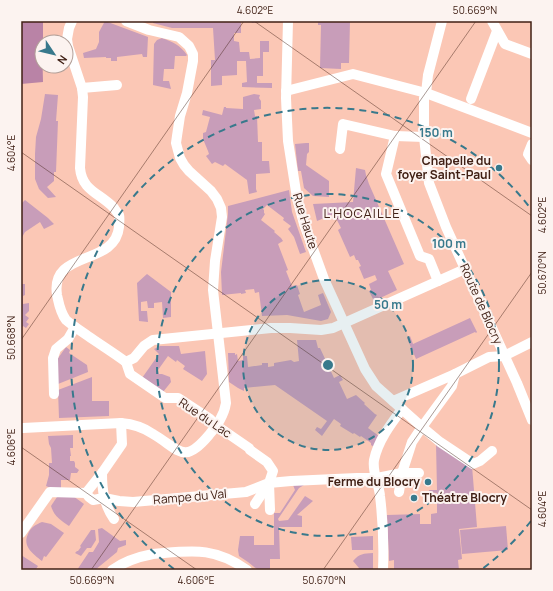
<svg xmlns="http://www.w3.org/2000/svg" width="553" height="591" viewBox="0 0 553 591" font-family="Manrope,sans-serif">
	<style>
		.green { fill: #c89db9 }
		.forest { fill: #b983a6 }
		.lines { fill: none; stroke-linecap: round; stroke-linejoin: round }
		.street { stroke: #fff; stroke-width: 10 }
		.ticks { fill: none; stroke: #402015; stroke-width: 1; stroke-opacity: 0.45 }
		.ring { fill: none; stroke: #38798c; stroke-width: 2; stroke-dasharray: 7 5 }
		.poi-dot { fill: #38798c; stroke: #fcf3f0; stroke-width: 1.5 }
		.labels { text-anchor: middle; stroke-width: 4; stroke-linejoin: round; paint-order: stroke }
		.poi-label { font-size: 12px; font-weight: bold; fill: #402015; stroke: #fcf3f0; text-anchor: end }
		.street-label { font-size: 12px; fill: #402015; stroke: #fcf3f0 }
		.neighbourhood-label { font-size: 13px; letter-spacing: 1px; fill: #402015; stroke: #fcf3f0 }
		.centre { fill: #38798c; stroke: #fcf3f0; stroke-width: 2 }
		.ring-label { font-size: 12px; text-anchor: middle; font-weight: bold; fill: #38798c; stroke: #fcf3f0; stroke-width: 4; stroke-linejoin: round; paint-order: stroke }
		.neatline { fill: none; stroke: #402015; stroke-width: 1.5 }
		.ticks-label { font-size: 10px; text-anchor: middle; fill: #402015 }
	</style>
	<rect width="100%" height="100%" fill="#fbc7b5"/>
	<g class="green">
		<polygon points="105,21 148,37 147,57 143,57 142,54 117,57 117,61 111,61 111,58 106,58 106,57 84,58 83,53 96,49 99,42 99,32"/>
		<polygon points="153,21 261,21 261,22 252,23 251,21 241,21 241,33 234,33 234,41 239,42 240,52 249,52 250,59 260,58 260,41 269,41 269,52 263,52 263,76 257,76 257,83 272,83 272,88 242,87 242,83 247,82 246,61 237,61 237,75 222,76 222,85 211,86 211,60 215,60 213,28 172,28 153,23"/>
		<polygon points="318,21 350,21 349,63 341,63 341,69 320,68 321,25 318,25"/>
		<path d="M162,38C173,42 180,45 187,55L186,56H175L174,69H164L163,81H169L171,89L153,85L154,44L157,40Z"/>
		<polygon points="45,94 58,95 56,121 58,121 56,172 54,172 54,181 47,187 56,197 48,198 39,189 35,179 35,154 36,137 41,119"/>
		<polygon points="254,94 260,95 259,98 261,101 261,109 254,110 255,116 257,116 258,142 262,142 262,161 269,161 270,173 256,174 256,189 257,192 249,194 247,180 225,164 223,166 215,162 212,164 206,156 209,154 208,151 203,139 203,133 206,132 210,117 202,115 203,110 222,115 224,107 226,107 226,108 243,109 243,97"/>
		<polygon points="306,143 309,143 309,152 307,154 306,165 329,181 329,197 313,196 304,188 301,171 298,171 295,144"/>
		<polygon points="356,168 365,170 366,175 369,184 404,264 388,271 397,290 374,301 369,291 371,290 369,284 377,280 375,275 364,279 359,267 361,266 358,260 356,260 354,255 350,257 338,230 341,228 334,214 317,221 313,204 353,202"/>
		<polygon points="289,190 292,212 306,252 300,254 294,237 288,229 291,226 283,220 284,218 267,205 263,209 264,210 264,213 265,214 261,220 275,231 274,232 281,238 283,241 278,244 288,270 286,271 292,286 297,285 300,294 298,295 304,312 321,305 318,295 323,293 331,312 328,319 321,321 287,315 262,316 259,292 255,293 254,289 245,290 246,293 241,294 241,293 222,295 221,272 228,214 228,206"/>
		<polygon points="25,200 48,218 54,224 44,229 40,222 25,232 21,239 21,204"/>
		<polygon points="147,274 171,292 171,317 163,318 162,302 154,303 154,308 148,308 147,301 141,302 141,311 147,311 148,322 139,321 137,283"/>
		<polygon points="21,284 25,284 25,295 23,296 23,304 29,303 29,311 25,315 29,318 26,322 29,324 26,328 23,326 21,329"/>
		<polygon points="470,318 477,332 476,333 475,332 416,359 407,338 410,336 413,344"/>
		<polygon points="297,340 316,340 318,348 320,348 334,378 340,375 343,380 339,382 347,399 356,395 365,403 364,404 375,414 377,415 368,428 379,436 374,447 371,445 371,443 361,436 360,437 354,433 353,434 340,426 341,424 334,419 322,436 315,430 317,427 321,429 327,421 275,385 244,388 244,391 238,388 229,382 228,353 235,353 235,355 237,354 238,361 243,360 243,356 247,356 248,367 262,365 262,363 268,363 268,367 274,366 274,363 291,360 294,362 299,361"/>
		<polygon points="160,346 179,346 181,354 205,351 207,374 202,381 183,369 185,366 177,360 176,362 168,356 158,370 159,374 162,374 170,377 171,382 163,392 142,378 159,354 154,349"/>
		<polygon points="66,347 70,350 69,353 87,365 88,372 58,384 56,361"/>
		<polygon points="92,377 92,401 109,401 109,416 59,418 58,390"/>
		<polygon points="73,435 73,448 70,448 71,456 70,456 70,461 74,461 75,463 75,467 79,470 77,473 71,473 70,480 61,480 61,489 53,489 46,486 49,475 49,463 52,463 51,448 49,444 48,436"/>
		<polygon points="436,444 472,466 477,527 459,529 462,559 458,560 459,570 394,570 394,560 389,561 387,515 420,514 420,524 431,524 431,514 437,513 437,493 429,492 429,490 437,490"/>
		<polygon points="293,485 304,485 299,488 278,519 279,521 288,520 305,496 313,501 297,515 302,516 302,527 279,527 280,559 270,559 270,570 258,570 248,562 239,556 238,550 240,536 254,536 254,545 274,545 274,513 280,513 295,490"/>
		<path d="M73,496L84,504L69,526C60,520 54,516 51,506L57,497Z"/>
		<path d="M42,522L51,524L64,533L46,557L44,556L42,561C33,554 22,546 28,534C31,527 35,525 42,522Z"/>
		<polygon points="506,526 508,550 462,554 460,530"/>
		<polygon points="102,528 120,541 126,540 126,545 118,548 117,552 95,570 77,570 89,552 93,552 99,542 98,529"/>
		<polygon points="91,530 95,530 96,540 91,548 87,548 81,556 75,553 77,551 78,551 81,547 80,546"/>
		<polygon points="373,536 373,550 352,550 351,537"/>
		<path d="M373,553V570H357L359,568L353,561C360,553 363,554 373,553Z"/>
		<polygon points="21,555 38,566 36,569 37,570 21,570"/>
	</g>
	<polygon class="forest" points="21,21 43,21 43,42 42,42 43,82 21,84"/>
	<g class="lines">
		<g class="street">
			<path d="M72,21L69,28L67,39L68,46L82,88L83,97L80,168C82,191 100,193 114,208C115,210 118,213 119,215C120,218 119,224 119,227C115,267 50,249 57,295C59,304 60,312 66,320C73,326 81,331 88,336C101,345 114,353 126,362L134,358L144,346L153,340L271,328H290L321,330L333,328L465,269"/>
			<polyline points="288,21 286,98 288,141 297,198 304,224 324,279 365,369 376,386 422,427 412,442 402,473 419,473"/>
			<polyline points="442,21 428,75 426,93 424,98 424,137 429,183 446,227 517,383 532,420"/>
			<polyline points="492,21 505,44 532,54"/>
			<polyline points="82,88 117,85"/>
			<polyline points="286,91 353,74 426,93 532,133"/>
			<polyline points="471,99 497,31"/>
			<polyline points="395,136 386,174 420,256 429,259 438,281"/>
			<polyline points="532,144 528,154 532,160"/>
			<polyline points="340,149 343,124 395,136 424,137"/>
			<polyline points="126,362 130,374 165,398 178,398 210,419 217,426 249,448 250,450 267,462 273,471 269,483 270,510"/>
			<polyline points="455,374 452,386 422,427 440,442 473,464 480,461 492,451"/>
			<polyline points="54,394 53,358 56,349 68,339 75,327"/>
			<polyline points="393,401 455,374 489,357 504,356 532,342"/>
			<path d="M23,428L121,423C133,424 143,427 153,434C179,449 183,466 209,435C217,425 224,416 226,403L213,290L215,261L222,217L221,208L217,199L211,191L189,171L184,165L180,158L176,143L177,136L180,116L187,93L193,61V54L189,46L179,37L149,30L126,21"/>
			<path d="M102,473C102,490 104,505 114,519"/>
			<polyline points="86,493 89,497 93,500 104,498 119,501 133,502 246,492 269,483 291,481 357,478 377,478 402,473 399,492"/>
			<polyline points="86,493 102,473 122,444 121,423"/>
			<polyline points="255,504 269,483"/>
			<polyline points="21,533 50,492 86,493"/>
			<path d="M112,570C125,561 137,557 153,554C191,551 213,546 247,570"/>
			<path d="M383,570C384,545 383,521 380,496C379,484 372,473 374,460C378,441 390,425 402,409"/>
		</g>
	</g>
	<path class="ticks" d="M254,21L532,216M21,152L532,510M21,340L244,21M21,447L197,570M91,570L476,21M323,570L532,272"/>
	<circle cx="328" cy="365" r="85" fill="#38798c" fill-opacity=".12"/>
	<g class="ring">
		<circle cx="328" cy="365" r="85"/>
		<circle cx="328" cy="365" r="171"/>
		<path d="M531 521A256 256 0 0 1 482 569M174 569A256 256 0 1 1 531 209"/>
	</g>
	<g class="poi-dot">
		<circle cx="499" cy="168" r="4"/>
		<circle cx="428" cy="482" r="4"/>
		<circle cx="414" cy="498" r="4"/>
	</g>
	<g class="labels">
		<g class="poi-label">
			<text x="491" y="165">Chapelle du<tspan x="491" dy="14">foyer Saint-Paul</tspan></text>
			<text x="420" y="486">Ferme du Blocry</text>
			<text x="422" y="502" text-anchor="start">Théatre Blocry</text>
		</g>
		<g class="street-label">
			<text transform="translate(305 221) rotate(73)" y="4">Rue Haute</text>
			<text transform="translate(481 304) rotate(66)" y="4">Route de Blocry</text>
			<text transform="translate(205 418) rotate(34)" y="4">Rue du Lac</text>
			<text transform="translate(190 497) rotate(-5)" y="4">Rampe du Val</text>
		</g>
		<g class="neighbourhood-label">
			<text x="362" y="218">L'HOCAILLE</text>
		</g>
	</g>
	<circle cx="328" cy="365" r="6" class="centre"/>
	<g class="ring-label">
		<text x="436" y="137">150 m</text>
		<text x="449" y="248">100 m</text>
		<text x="388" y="309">50 m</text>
	</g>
	<rect width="553" height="591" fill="none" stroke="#fcf3f0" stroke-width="44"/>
	<g transform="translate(54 54) rotate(125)"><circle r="19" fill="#fcf3f0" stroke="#b19f98"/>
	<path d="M0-3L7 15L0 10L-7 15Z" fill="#38798c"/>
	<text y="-6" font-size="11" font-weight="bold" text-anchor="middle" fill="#402015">N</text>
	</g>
	<rect x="22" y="22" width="509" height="547" class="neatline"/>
	<g class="ticks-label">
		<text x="255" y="14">4.602°E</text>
		<text x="475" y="14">50.669°N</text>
		<text transform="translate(11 153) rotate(-90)" y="4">4.604°E</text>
		<text transform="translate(542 215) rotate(-90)" y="4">4.602°E</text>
		<text transform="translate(542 273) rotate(-90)" y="4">50.670°N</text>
		<text transform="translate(11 338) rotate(-90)" y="4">50.668°N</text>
		<text transform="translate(11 447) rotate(-90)" y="4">4.606°E</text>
		<text transform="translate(542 509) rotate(-90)" y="4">4.604°E</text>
		<text x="92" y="584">50.669°N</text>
		<text x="196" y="584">4.606°E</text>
		<text x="324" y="584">50.670°N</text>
	</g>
</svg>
